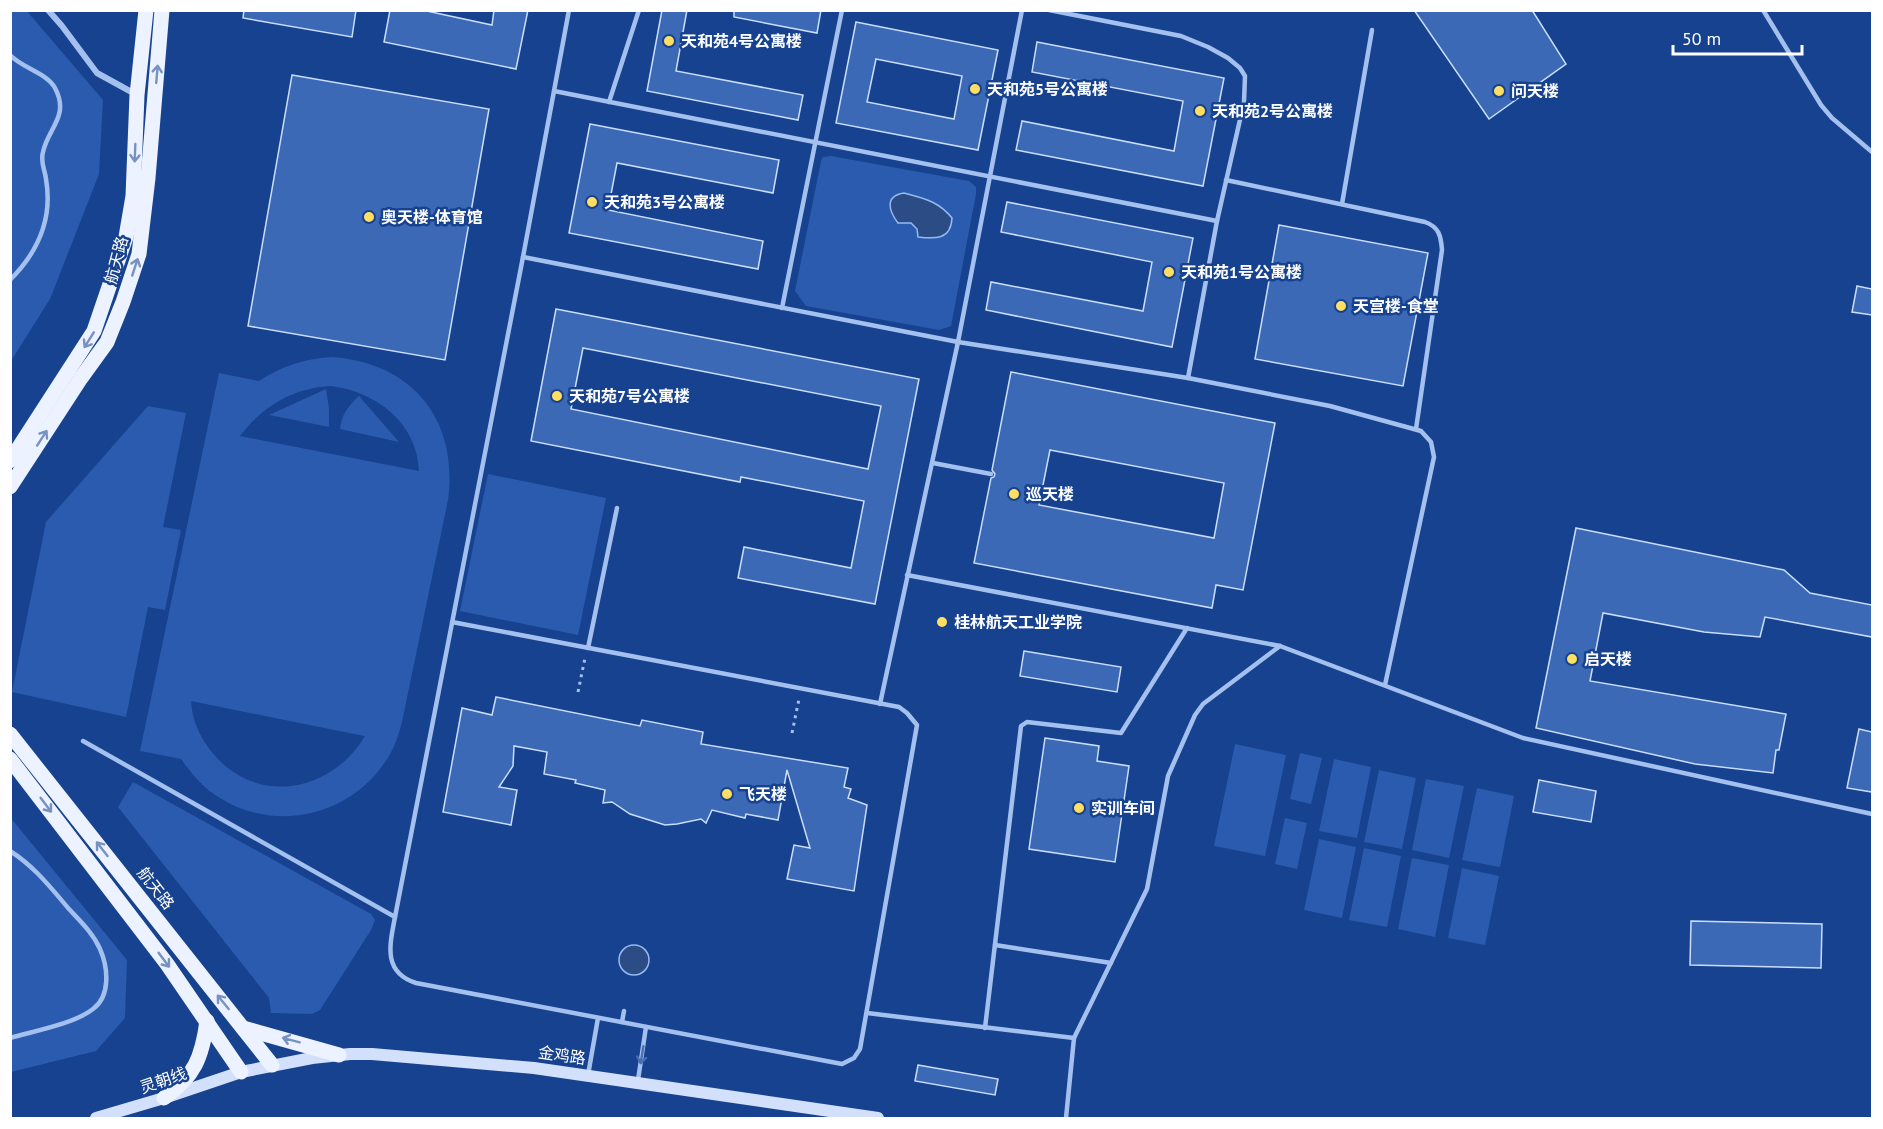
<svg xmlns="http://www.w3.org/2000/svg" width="1883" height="1129" viewBox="0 0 1883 1129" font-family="'PT Sans','Noto Sans SC',sans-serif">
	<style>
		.green { fill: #2a5bae; fill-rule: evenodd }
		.water { fill: #2c4c85; stroke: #96baf2; stroke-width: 1.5 }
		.building { fill: #3c69b6; stroke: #caddfb; stroke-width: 1.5; fill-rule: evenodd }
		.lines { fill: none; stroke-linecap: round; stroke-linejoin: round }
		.path { stroke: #a4c0ef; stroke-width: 3; stroke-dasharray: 3 4.5; stroke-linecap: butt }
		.lane { stroke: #a4c0ef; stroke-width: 4.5 }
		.street { stroke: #a4c0ef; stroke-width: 6 }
		.secondary { stroke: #d2e0fb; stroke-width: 12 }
		.primary { stroke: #ecf2ff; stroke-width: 15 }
		.oneway { stroke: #7791c1 }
		.oneway2 { stroke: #486eb1 }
		.poi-dot { fill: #ffde62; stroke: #17428f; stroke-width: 2 }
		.labels { text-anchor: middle; stroke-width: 5; stroke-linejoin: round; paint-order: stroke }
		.poi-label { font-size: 16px; font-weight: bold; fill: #fff; stroke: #17428f; text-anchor: start }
		.street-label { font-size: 16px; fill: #fff; stroke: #17428f }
	</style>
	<rect width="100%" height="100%" fill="#17428f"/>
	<g class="green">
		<polygon points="26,10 103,100 99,174 50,299 11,361 10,11"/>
		<polygon points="831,156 969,181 976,187 976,194 951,326 939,330 806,306 795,291 821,161 823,157"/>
		<path d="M331,357C412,362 459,420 448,500L402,722C399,734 395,746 389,756C354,815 277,834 220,798C203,788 192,774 181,759L140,751L219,373L259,381C282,366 304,359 331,357ZM331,386C376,392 417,422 419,471L240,436C263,406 293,388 331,386ZM191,701L364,736H365C333,790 262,806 217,758C202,742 192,722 191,701Z"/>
		<polygon points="326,389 329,408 329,427 269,415"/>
		<path d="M359,396L399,442L340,429C341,415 349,405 359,396Z"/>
		<polygon points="148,406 186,413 163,527 181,530 165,610 148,607 126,717 12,692 46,522"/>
		<polygon points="488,474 606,498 578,635 460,611"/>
		<polygon points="1235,744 1286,755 1265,856 1214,846"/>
		<polygon points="1300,753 1322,758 1311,804 1290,799"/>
		<polygon points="1334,759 1371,767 1357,838 1319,831"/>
		<polygon points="1379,770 1416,778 1402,849 1364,842"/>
		<polygon points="1426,779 1464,786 1449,858 1412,850"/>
		<polygon points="133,782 371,914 375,920 371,930 320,1010 312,1014 271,1013 269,998 118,807"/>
		<polygon points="1477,788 1514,796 1500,867 1462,860"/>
		<polygon points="10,817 127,960 125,1018 96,1051 11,1072"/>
		<polygon points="1285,818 1307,823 1297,869 1275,864"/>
		<polygon points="1319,839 1356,847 1342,918 1304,910"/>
		<polygon points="1364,848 1401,856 1387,927 1349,920"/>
		<polygon points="1412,858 1449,865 1435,937 1398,929"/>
		<polygon points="1462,868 1499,876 1485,945 1448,938"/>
	</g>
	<g class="water">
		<path d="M904,193C925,199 938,201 952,218C951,240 935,239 918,237L917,229L911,223H898C889,211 884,196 904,193Z"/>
		<circle cx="634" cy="960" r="15"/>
	</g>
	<g class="building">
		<polygon points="244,10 356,10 352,37 243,18"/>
		<polygon points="390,10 422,10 492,25 494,10 528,10 516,69 384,42"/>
		<polygon points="662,10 687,10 676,71 803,95 798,120 647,91"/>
		<polygon points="734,10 821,10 817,33 734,17"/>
		<polygon points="1414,10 1532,10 1566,64 1489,119"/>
		<path d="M856,22L998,50L978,150L836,123ZM876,59L962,76L954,119L867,102Z"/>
		<polygon points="1037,42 1224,78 1203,186 1016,150 1022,121 1174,151 1183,101 1032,72"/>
		<polygon points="292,75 489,109 445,360 248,326"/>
		<polygon points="590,124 779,160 773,193 617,163 608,210 763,241 758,269 569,233"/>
		<polygon points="1007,202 1193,238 1172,347 986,310 991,282 1143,311 1152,262 1001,232"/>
		<polygon points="1279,225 1428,253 1403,386 1255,359"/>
		<polygon points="1857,286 1872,289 1872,315 1852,312"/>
		<path d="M556,309L919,379L875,604L738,578L744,547L851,568L864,501L741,477L740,482L531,441ZM583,348L881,406L868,469L571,409Z"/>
		<path d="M1011,372L1275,423L1243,590L1216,585L1212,608L974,563L991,478L994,477L995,474L992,470ZM1050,450L1224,483L1214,538L1039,505Z"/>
		<polygon points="1576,528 1784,570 1810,593 1872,605 1872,637 1765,617 1760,637 1704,632 1603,613 1590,681 1786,714 1779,750 1776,750 1773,773 1695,764 1536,728"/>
		<polygon points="1024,651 1121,667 1117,692 1020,676"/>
		<polygon points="496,697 640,726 642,720 703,732 701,744 848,768 844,787 851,789 848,798 867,805 854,891 787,879 794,845 810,848 787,770 778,820 746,814 745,818 712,810 706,823 701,819 677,824 665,825 630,814 612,802 603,803 605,790 575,783 576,780 544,774 547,752 514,746 513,766 499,787 517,790 511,825 443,812 462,708 492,715"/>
		<polygon points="1859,729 1872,732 1872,792 1847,788"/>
		<polygon points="1045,738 1099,746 1097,761 1129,766 1115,862 1029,849"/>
		<polygon points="1539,780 1596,791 1591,822 1533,812"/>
		<polygon points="1691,921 1822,924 1821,968 1690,965"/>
		<polygon points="918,1065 998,1079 995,1095 915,1081"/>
	</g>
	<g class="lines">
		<g class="path">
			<polyline points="578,692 585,658"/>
			<polyline points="792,733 799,699"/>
		</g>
		<g class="lane">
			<polyline points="1049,10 1181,36 1208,47 1228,58 1240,68 1245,76 1244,102 1217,221 1188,378"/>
			<polyline points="1763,10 1821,105 1832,118 1872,152"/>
			<path d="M10,55C22,68 47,73 55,88C70,116 48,128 43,152C40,163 45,169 46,179C53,219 38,252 10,280"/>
			<polyline points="554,91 569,10"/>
			<polyline points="609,102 639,10"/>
			<path d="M1226,180L1425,222C1439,227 1441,236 1442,250L1416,429"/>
			<polyline points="1342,204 1372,30"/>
			<polyline points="523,257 554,91 1217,221"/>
			<polyline points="782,308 842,10"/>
			<polyline points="933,463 991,474"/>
			<polyline points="907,575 1280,646 1523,738 1872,814"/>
			<path d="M452,622L899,707L907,713L917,725L860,1049L854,1058L842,1064L416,983C382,972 390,944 395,917L523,257L958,342L1188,378L1330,406L1421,431L1431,442L1434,457L1385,685"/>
			<polyline points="588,648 617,508"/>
			<polyline points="880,704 958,342 1022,10"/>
			<polyline points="83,741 395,917"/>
			<path d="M10,851C34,866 51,888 69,909C80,921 93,933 100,949C108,967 111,996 93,1009C74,1024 34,1031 10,1038"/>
			<polyline points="995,945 1111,963"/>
			<polyline points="867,1013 1074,1038"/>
			<polyline points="622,1022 624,1011"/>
			<polyline points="985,1028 1021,726 1027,722 1121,733 1187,628"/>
			<polyline points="588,1075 598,1018"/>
			<polyline points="638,1080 646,1027"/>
			<polyline points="1066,1118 1074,1038 1147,889 1168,776 1195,715 1203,704 1280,646"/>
		</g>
		<polyline class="street" points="48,10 62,26 97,73 137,95"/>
		<polyline class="secondary" points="96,1118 164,1098 241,1072 312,1058 350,1054 372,1054 534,1068 878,1118"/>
		<g class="primary">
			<polyline points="10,461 94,331 126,237 133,196 137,95 146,10"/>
			<polyline points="10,487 81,378 107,342 123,302 139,254 148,178 162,10"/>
			<polyline points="10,734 272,1065"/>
			<polyline points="10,759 167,964 241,1072"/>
			<polyline points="243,1028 339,1055"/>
			<path d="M164,1098C195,1076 202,1057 207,1021"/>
		</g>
	</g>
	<defs><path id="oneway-shaft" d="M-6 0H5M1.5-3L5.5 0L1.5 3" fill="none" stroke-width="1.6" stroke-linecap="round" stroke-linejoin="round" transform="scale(1.5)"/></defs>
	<g class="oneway">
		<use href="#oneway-shaft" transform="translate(157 74) rotate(-85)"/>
		<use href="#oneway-shaft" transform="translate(135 153) rotate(92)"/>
		<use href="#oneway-shaft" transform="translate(135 267) rotate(-72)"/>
		<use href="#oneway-shaft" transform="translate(89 340) rotate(122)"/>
		<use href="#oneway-shaft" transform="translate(42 438) rotate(-57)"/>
		<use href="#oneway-shaft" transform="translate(46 805) rotate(53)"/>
		<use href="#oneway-shaft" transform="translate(102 849) rotate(-128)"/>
		<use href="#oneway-shaft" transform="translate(164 960) rotate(53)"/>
		<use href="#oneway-shaft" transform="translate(223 1002) rotate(-129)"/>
		<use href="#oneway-shaft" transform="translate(291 1040) rotate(-165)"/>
	</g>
	<use class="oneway2" href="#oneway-shaft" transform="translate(642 1055) rotate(99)"/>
	<g class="poi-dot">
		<circle cx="669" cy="41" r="6"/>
		<circle cx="975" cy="89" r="6"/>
		<circle cx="1499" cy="91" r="6"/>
		<circle cx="1200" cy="111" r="6"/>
		<circle cx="592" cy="202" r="6"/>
		<circle cx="369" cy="217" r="6"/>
		<circle cx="1169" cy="272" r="6"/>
		<circle cx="1341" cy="306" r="6"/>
		<circle cx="557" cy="396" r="6"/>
		<circle cx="1014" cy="494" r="6"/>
		<circle cx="942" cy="622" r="6"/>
		<circle cx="1572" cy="659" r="6"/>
		<circle cx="727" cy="794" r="6"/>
		<circle cx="1079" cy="808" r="6"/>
	</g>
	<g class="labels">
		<g class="poi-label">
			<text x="681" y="47">天和苑4号公寓楼</text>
			<text x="987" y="95">天和苑5号公寓楼</text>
			<text x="1511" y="97">问天楼</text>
			<text x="1212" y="117">天和苑2号公寓楼</text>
			<text x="604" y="208">天和苑3号公寓楼</text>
			<text x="381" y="223">奥天楼-体育馆</text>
			<text x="1181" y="278">天和苑1号公寓楼</text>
			<text x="1353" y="312">天宫楼-食堂</text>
			<text x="569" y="402">天和苑7号公寓楼</text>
			<text x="1026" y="500">巡天楼</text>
			<text x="954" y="628">桂林航天工业学院</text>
			<text x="1584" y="665">启天楼</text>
			<text x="739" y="800">飞天楼</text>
			<text x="1091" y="814">实训车间</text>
		</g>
		<g class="street-label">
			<text transform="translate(116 260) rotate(-75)" y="6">航天路</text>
			<text transform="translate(156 888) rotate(52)" y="6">航天路</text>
			<text transform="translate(562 1055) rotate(8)" y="6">金鸡路</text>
			<text transform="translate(163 1080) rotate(-19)" y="6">灵朝线</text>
		</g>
	</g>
	<rect width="1883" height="1129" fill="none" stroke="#ffffff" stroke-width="24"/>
	<path d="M1673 45v9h129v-9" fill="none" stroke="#ffffff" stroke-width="3"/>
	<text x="1682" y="45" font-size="18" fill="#ffffff" stroke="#17428f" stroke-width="4.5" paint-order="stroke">50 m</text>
</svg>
